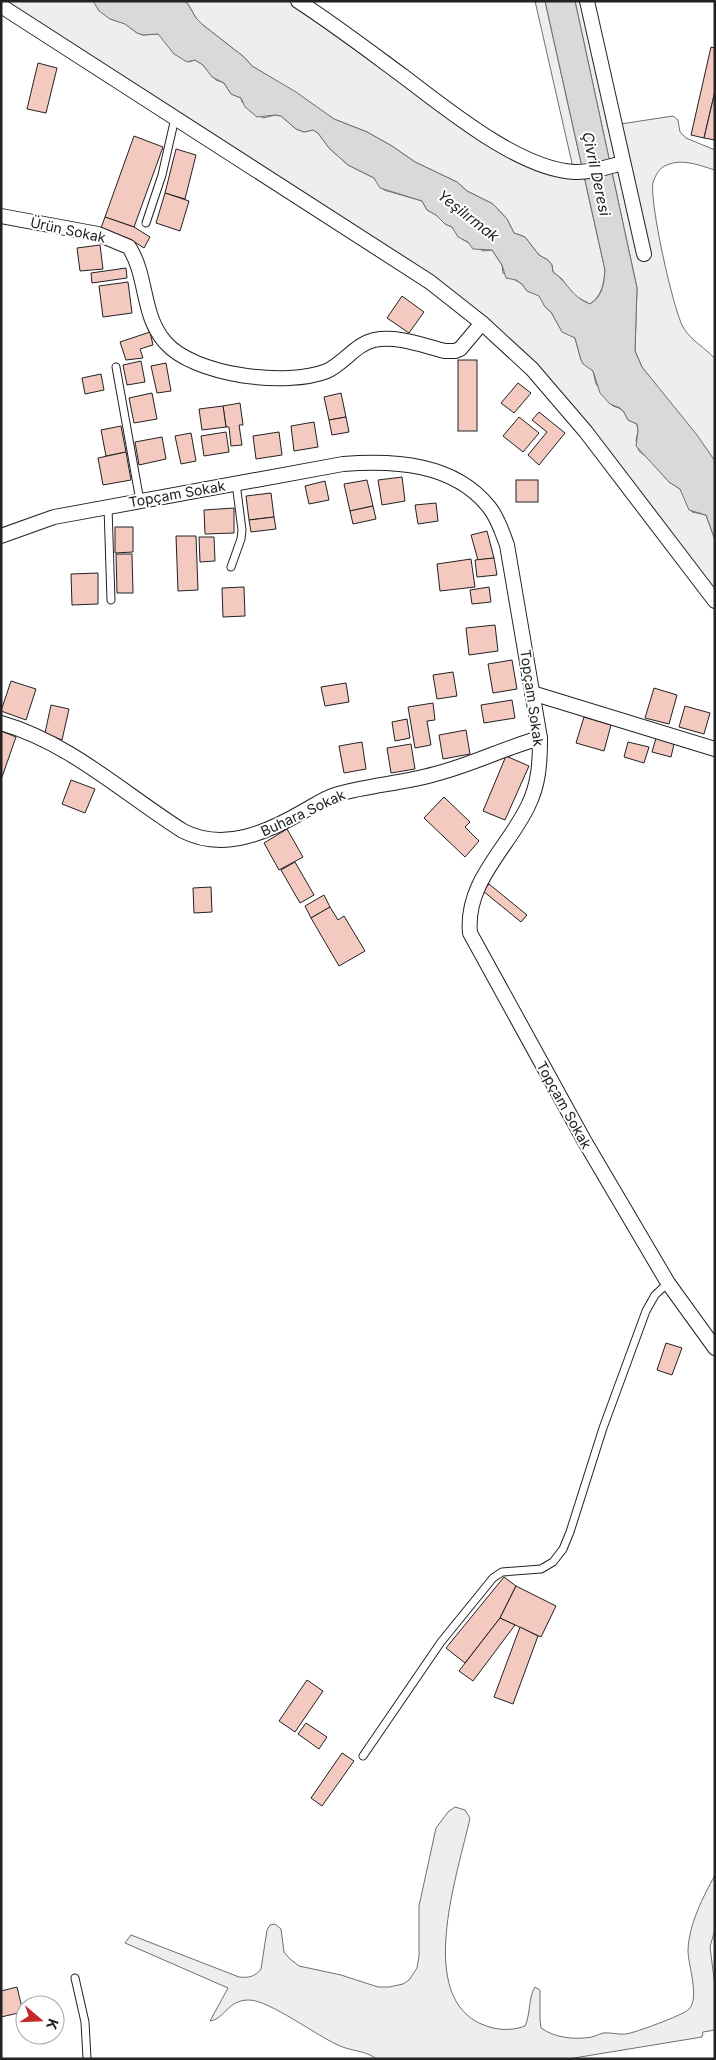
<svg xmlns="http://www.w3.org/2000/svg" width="716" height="2060" viewBox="0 0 716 2060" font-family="Inter,sans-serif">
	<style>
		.green { fill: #eee; stroke: #6f6f6f }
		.water { fill: #d9d9d9; stroke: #6f6f6f }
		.building { fill: #f3c9c0; stroke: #222 }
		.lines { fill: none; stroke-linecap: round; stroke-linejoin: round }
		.lane-casing { stroke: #222; stroke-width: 9 }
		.street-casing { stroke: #222; stroke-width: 16 }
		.lane { stroke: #fff; stroke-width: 7 }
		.street { stroke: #fff; stroke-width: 14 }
		.labels { text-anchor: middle; stroke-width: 4; stroke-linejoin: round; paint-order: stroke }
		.street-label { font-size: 14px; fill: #222; stroke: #fff }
		.water-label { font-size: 15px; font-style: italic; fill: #222; stroke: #fff }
	</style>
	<rect width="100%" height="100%" fill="#fff"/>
	<g class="green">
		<polygon points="1,1 93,1 110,19 124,23 137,33 143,35 158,34 189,62 195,60 203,65 216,80 224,83 231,94 241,98 242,102 263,118 275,115 281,116 296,129 304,132 313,130 318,133 329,148 348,165 374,178 384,190 422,201 427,210 436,215 445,224 452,227 462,239 483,251 492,250 502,265 503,273 522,284 527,291 535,293 540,296 545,307 551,312 560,328 575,338 581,360 593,371 596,384 613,406 619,408 624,412 628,420 637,424 638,431 636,441 639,451 650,460 669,482 680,489 692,512 706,515 715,540 715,601 586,432 482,323"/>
		<path d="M184,1H298L491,139L574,172L535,1H545L605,270C604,283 602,296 590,304L573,295L562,279L553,272L552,265L548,260L539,255L525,237L514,233L507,219L493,204L467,191L457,182L415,162L392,146L367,132L334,119L296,93L252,66L244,57L203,25L196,18L188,4Z"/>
		<path d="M575,1H587L614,125L673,116L678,120L680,132L686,138L715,150V170C698,165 680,157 663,167C658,170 655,177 653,182C649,201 673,309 683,327C691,341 705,347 715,359V461L642,367L635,351L637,288Z"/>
		<path d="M455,1807L465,1810L470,1818C459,1870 417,1989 477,2022C493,2030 509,2032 525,2026C531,2013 528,1998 535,1987L540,1990V2020L541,2028C555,2038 575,2040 592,2037C596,2036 599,2034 603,2033C610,2032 618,2035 626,2034C634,2033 684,2015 689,2009C700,1997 688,1966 688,1950C689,1924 703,1897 715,1875V1929L710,1947L715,1986V2030L703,2032L702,2037L568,2059H377C362,2049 352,2052 338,2045C317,2036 269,2000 249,2000C227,2000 225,2019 210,2021L228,1988L125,1943L131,1935L239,1977C248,1978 255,1977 261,1969L267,1930L270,1925L275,1924L281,1929L284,1952L289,1958L299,1966L341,1975L378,1987H389L403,1984L409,1980L417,1968L419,1956V1906L436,1828L448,1812Z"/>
	</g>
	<path class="water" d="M93,1H184L188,4L196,18L203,25L244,57L252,66L296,92L334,119L367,132L392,146L415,162L457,182L467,191L493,204L507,219L514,233L525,237L539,255L548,260L552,265L553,272C568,282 571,297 590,304C603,296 604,283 605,270L545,1H575L637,288L635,351L642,367L697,435L715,461V540L706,515L689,510L680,489L669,482L636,446L638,431L637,424L628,420L624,412L620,408L610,404L600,393L593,371L583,364L581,360L575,338L562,332L551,312L545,307L539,296L527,291L522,284L516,280L506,278L502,265L492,250L473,249L468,242L458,237L452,227L445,224L436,215L427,210L422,201L380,188L374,178L348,165L329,148L318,133L313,130L304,132L296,129L281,116L275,115L257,117L245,107L241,98L231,94L224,83L212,77L203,65L195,60L187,62L174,54L158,34L143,35L137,33L125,24L110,19L99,11Z"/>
	<g class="building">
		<polygon points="711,47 715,48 715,91 704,138 691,135"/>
		<polygon points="38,63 57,68 46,113 27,109"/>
		<polygon points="715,91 715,140 704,138"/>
		<polygon points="134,136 163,147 134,227 105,217"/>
		<polygon points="176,149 196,155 185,199 165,193"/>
		<polygon points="165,193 189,201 180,231 156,223"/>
		<polygon points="105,217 134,227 150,237 144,248 130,239 101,228"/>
		<polygon points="100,245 103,269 80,271 77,248"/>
		<polygon points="126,268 127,278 92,283 91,273"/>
		<polygon points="128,282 132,313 103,317 99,286"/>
		<polygon points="402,296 424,312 409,333 387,318"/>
		<polygon points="150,332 153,345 140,349 143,358 126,360 120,342"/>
		<rect x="458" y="360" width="19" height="71"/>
		<polygon points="141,361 145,382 127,385 123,365"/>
		<polygon points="166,363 171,391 157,393 151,366"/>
		<polygon points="101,374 104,390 85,394 82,378"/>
		<polygon points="518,383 531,393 514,413 501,403"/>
		<polygon points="152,393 157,419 134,423 129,398"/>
		<polygon points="341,393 346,417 329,420 324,397"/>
		<polygon points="240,403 243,425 239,425 242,445 231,446 229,427 226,427 223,406"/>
		<polygon points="223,406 226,427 202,430 199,409"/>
		<polygon points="539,412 565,433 539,465 528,455 547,432 532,420"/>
		<polygon points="346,417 349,432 332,435 329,420"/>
		<polygon points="519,417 539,433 523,452 503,436"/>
		<polygon points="314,422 318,447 294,451 291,426"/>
		<polygon points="121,426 126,452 106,456 101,430"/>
		<polygon points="226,432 229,452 204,456 201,436"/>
		<polygon points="279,432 282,455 256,459 253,436"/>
		<polygon points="191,433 196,461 181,464 175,436"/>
		<polygon points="162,437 166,459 139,465 135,442"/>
		<polygon points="126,452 131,480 103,485 98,458"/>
		<polygon points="402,477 405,501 382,505 378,480"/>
		<polygon points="367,480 373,506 350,511 344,484"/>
		<rect x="516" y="480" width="22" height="22"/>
		<polygon points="325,481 329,500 309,504 305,486"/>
		<polygon points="271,493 274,517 249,520 246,496"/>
		<polygon points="436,503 438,521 418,524 415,505"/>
		<polygon points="373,506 376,519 353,524 350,511"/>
		<polygon points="234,508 234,533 205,534 204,510"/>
		<polygon points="274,517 276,529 251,532 249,520"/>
		<polygon points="115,527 133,527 133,552 115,553"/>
		<polygon points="487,531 494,558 478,560 471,535"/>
		<polygon points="176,536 196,536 198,590 178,591"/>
		<polygon points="199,537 214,537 215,561 200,562"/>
		<polygon points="116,554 132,554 133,593 117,593"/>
		<polygon points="494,558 497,575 477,577 475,560"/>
		<polygon points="471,559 475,587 440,591 437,564"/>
		<polygon points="98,573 98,604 72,605 71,574"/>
		<polygon points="244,587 245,616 223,617 222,588"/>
		<polygon points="489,587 491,602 472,604 470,590"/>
		<polygon points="495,625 498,651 469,655 466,628"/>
		<polygon points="512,660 517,689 493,693 488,664"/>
		<polygon points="453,672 457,696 437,699 433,675"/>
		<polygon points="11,681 36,689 26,720 1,711"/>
		<polygon points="346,683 349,702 325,706 321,687"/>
		<polygon points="654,688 677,695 669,724 645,718"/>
		<polygon points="512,700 515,718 484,723 481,705"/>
		<polygon points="433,703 435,720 427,721 431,745 415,748 408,707"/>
		<polygon points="51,705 69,709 62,740 45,733"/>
		<polygon points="685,706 710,713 704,734 679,727"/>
		<polygon points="584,717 611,725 604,751 576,743"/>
		<polygon points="407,719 410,738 395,741 392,722"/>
		<polygon points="466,730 470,754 443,759 439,735"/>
		<polygon points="1,731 16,737 2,777 1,777"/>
		<polygon points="656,738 674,744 671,757 652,752"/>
		<polygon points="362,742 366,769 344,773 339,746"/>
		<polygon points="628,742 649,747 644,763 624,757"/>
		<polygon points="411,744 415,769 391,773 387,748"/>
		<polygon points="506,756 529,766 505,820 483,811"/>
		<polygon points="71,780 95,789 85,813 62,804"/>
		<polygon points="444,797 470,822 465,827 479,841 465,857 424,818"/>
		<polygon points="287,829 303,857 279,870 264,843"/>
		<polygon points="295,862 314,895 300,903 281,870"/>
		<polygon points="489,884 527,915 521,922 483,891"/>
		<polygon points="211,887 212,912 194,913 193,888"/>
		<polygon points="324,895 330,907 311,918 305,906"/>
		<polygon points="330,907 338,920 344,916 365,951 339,966 311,918"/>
		<polygon points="666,1343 682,1348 672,1375 657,1370"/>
		<polygon points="504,1577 516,1586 500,1618 465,1663 446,1648"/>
		<polygon points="516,1586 556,1606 541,1637 500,1618"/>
		<polygon points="500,1618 515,1625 473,1681 459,1671"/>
		<polygon points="520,1627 538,1636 513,1704 494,1697"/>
		<polygon points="307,1680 323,1691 295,1732 279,1721"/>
		<polygon points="306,1723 327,1737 319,1749 298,1734"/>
		<polygon points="342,1753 354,1761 322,1806 311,1798"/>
		<polygon points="17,1987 23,2012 1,2017 1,1991"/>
	</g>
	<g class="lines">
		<defs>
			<g id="lane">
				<polyline points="146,223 162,175 175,118"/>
				<polyline points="116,367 140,501"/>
				<polyline points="108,507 111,600"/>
				<polyline points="231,567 241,539 242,530 236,483"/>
				<polyline points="363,1756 441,1642 493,1578 502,1572 541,1569 553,1562 563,1549 570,1532 603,1428 646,1311 655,1295 668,1283"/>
				<polyline points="75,1978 85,2022 87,2059"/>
			</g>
			<g id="street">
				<path d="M298,1C335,25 369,51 403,76C447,109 519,169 574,172C590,173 607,167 623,163"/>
				<polyline points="587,1 644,254"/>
				<polyline points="1,6 430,282 482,323 532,369 586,432 715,601"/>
				<path d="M1,216L98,234L129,247C148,277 141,314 165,342C194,376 287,387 327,371C344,363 356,344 374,340C397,335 424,346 445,351H455L460,349L482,323"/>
				<path d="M1,536L54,517L343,464C394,460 454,463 489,507C498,518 502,532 507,545L540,738C540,762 539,784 528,806C508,848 465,882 470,933L585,1142L668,1283L715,1348"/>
				<polyline points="532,693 715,749"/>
				<path d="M1,723C70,743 123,793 183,831C224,852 268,832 304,811C315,805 326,797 338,794C370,785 404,783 435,774C471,765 504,748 540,738"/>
			</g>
		</defs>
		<use href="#lane" class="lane-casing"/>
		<use href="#street" class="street-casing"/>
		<use href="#lane" class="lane"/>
		<use href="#street" class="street"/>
	</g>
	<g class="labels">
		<g class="street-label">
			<text transform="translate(68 230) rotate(12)" y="5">Ürün Sokak</text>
			<text transform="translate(177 494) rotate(-10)" y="5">Topçam Sokak</text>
			<text transform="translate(532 698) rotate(82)" y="5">Topçam Sokak</text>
			<text transform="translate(303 813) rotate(-25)" y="5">Buhara Sokak</text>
			<text transform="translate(564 1105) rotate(61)" y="5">Topçam Sokak</text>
		</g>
		<g class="water-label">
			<text transform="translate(596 174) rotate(78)" y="5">Çivril Deresi</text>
			<text transform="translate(468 216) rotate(38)" y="5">Yeşilırmak</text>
		</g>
	</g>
	<rect width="716" height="2060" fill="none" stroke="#222222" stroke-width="5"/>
	<g transform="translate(40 2020) rotate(109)"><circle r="24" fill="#ffffff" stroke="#a7a7a7"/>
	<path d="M0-4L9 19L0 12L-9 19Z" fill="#c62828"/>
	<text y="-8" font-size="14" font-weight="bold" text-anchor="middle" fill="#222222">K</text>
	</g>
</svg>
